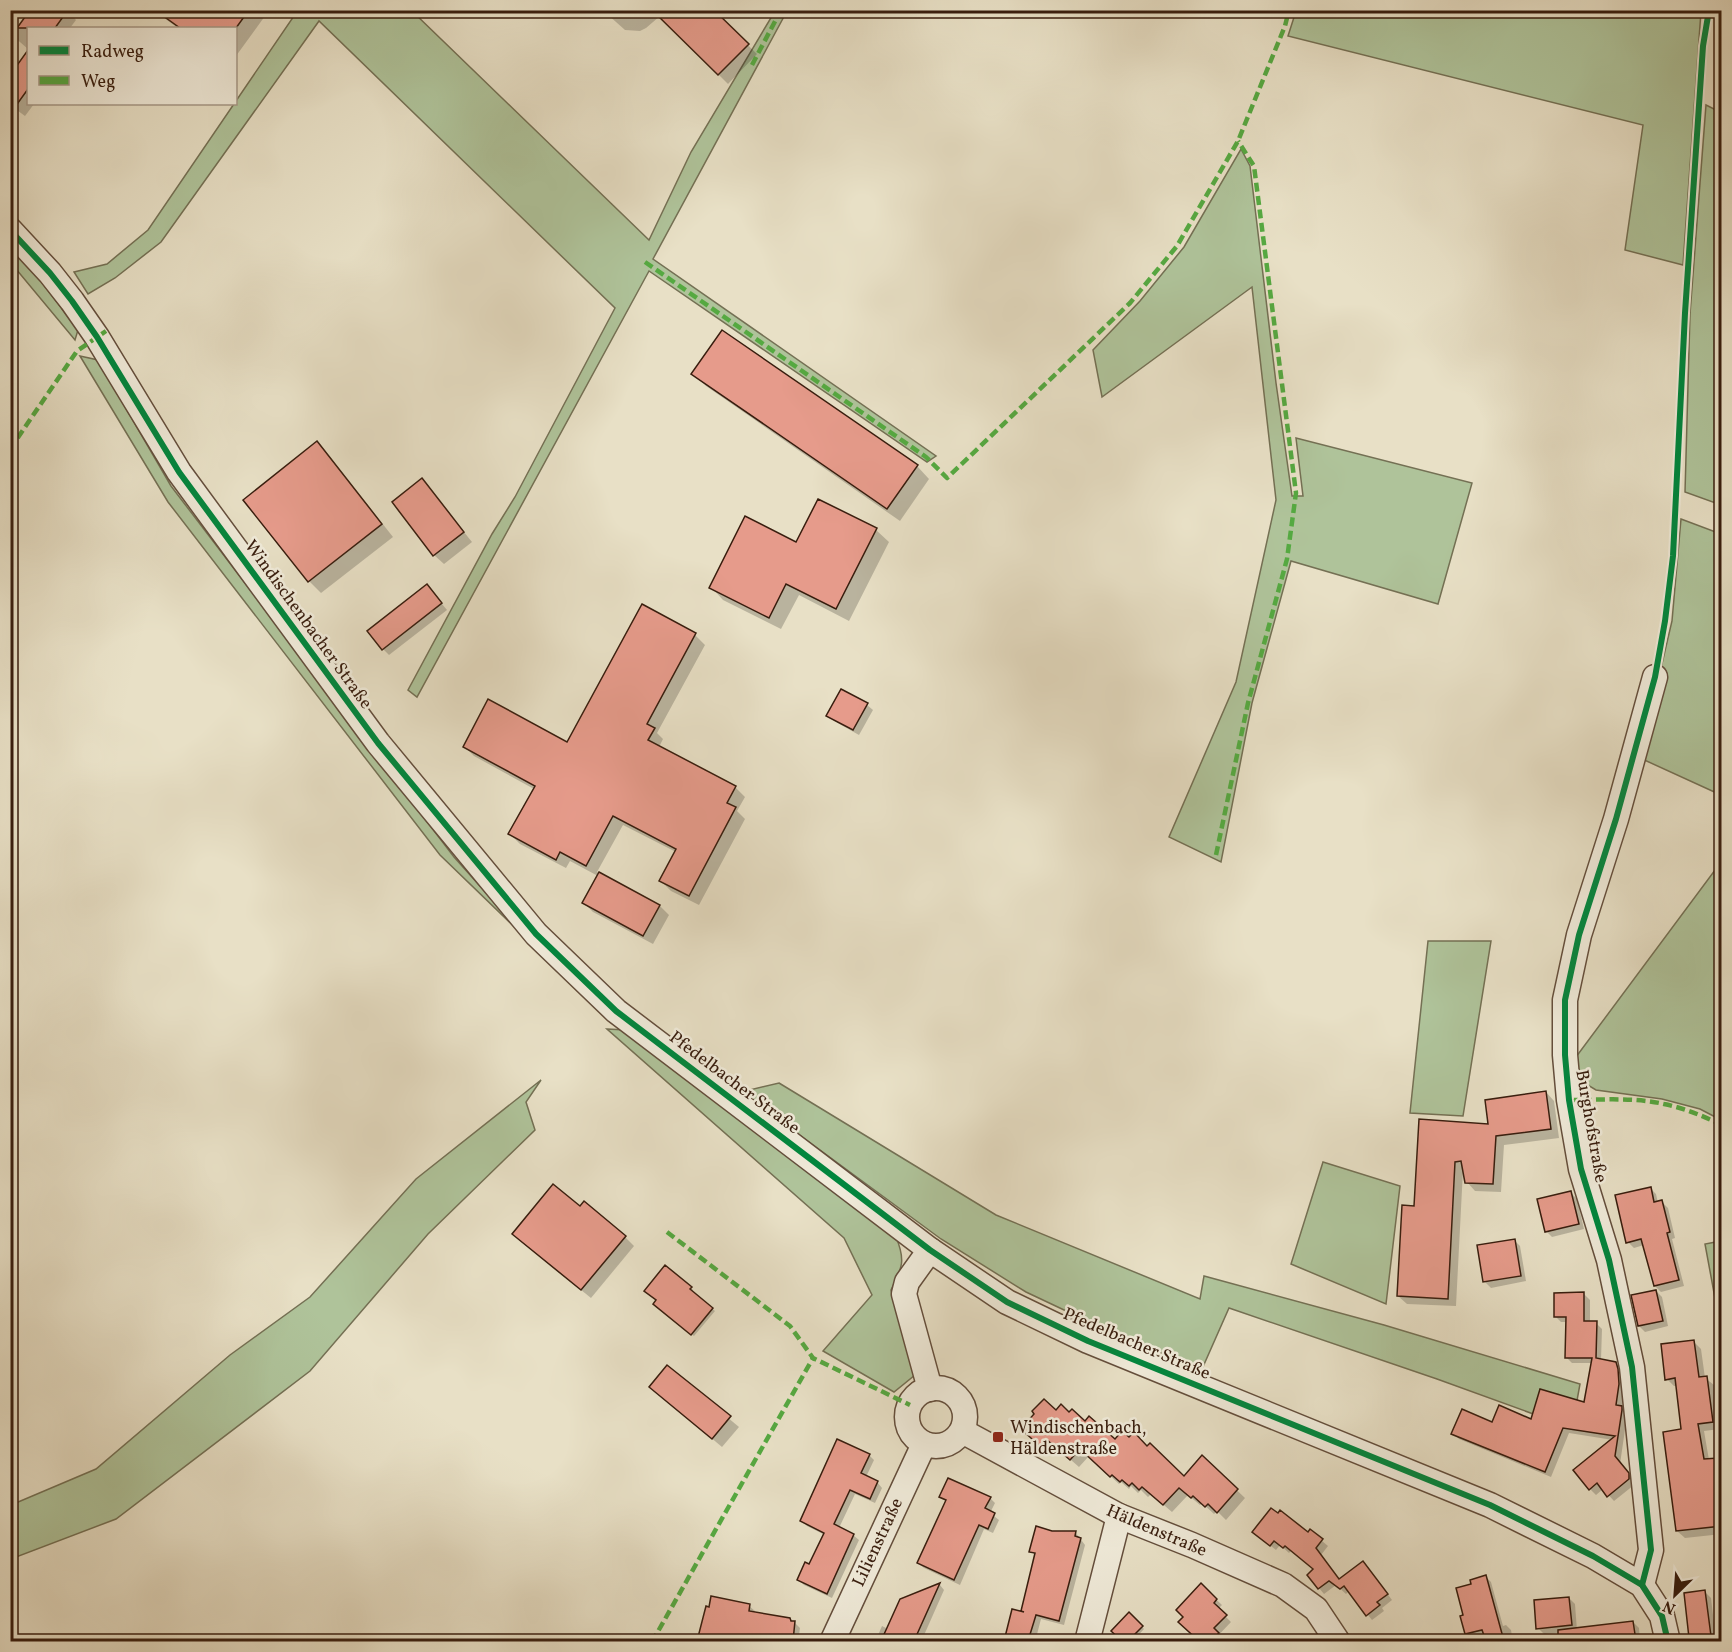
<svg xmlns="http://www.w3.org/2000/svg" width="1732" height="1652" viewBox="0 0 1732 1652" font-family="Vollkorn,serif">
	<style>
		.green { fill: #afc39a; stroke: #747054; stroke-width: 1.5 }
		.shadow { fill: #0003 }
		.building { fill: #e69b8b; stroke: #381d0e; stroke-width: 1.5 }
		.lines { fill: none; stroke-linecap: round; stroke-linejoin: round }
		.minor-casing { stroke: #644e3c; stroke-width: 27 }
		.minor { stroke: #f0ebda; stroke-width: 24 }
		.quiet { stroke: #55a941; stroke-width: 4.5; stroke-dasharray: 9 4.5; stroke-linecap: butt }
		.cycleway-casing { stroke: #f0ebda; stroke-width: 10 }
		.cycleway { stroke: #00873e; stroke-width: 6 }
		.poi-dot { fill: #8f2418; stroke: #f0ebda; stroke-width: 2 }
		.labels { text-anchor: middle; stroke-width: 5; stroke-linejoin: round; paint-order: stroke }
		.street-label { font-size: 18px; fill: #381d0e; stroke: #f0ebda }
		.poi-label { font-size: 18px; fill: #381d0e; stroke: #f0ebda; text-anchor: start }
	</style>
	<rect width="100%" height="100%" fill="#e8e0c6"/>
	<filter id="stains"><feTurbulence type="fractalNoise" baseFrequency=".00333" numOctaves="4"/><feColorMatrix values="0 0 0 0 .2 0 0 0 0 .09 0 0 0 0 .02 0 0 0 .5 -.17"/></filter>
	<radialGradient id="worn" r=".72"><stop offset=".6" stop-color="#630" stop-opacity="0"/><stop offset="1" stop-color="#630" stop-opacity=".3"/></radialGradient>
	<g class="green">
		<polygon points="298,10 412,11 649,240 691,152 775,11 787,11 653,259 936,456 927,462 649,271 417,697 408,690 492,534 515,497 615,308 319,21 161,242 115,278 88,294 74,272 107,264 148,230"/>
		<polygon points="1296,11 1701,11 1683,265 1625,250 1643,125 1288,36"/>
		<polygon points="1706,105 1722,113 1721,505 1685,492 1690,314"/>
		<polygon points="1241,149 1250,166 1276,383 1292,496 1303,496 1296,438 1472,483 1438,604 1291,561 1252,703 1221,862 1169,837 1236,682 1276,500 1252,287 1102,397 1093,350 1140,301 1184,247"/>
		<polygon points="10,245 21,255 78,330 75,340 11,263"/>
		<polygon points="80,356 98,360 171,486 454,857 529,941 440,855 168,502"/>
		<polygon points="1681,519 1721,534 1721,795 1640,758 1672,621"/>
		<polygon points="1721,862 1721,1120 1700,1109 1662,1099 1596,1090 1581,1081 1576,1057"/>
		<polygon points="1428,941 1491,941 1463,1116 1410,1113"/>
		<path d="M607,1029L626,1030L896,1237C906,1261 902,1268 891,1290L915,1375L894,1392L823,1351L872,1295L844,1238Z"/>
		<polygon points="541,1080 526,1102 535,1130 428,1234 310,1371 116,1519 11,1559 11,1505 96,1469 230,1355 310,1297 416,1179"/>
		<polygon points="779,1083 996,1215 1200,1299 1204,1276 1384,1325 1580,1384 1572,1428 1437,1379 1229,1308 1202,1369 1117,1335 1026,1292 941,1239 741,1092"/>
		<polygon points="1323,1162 1400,1186 1386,1304 1291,1264"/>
		<polygon points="1721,1241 1722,1320 1719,1320 1705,1244"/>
	</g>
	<g class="shadow">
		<polygon points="32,10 67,10 76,20 70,28 28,28 28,49 13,36"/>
		<polygon points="153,10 260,10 265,16 236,56 236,28 178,28"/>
		<polygon points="606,10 712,10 757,54 728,84 660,16 646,28 640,31 625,30 607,14"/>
		<polygon points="28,52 28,104 34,104 25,116 10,105 10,77"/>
		<polygon points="1719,125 1722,126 1722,147 1714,143"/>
		<polygon points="693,373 917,466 929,479 900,521 706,386"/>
		<polygon points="316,443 329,456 393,537 321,593 309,581"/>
		<polygon points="422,480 472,542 444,564 434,555"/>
		<polygon points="819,501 876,530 889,542 849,621 799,595 781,629 723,600 711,587 797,544"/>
		<polygon points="432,592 447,610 389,655 383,649"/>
		<polygon points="642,606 695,635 705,645 657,733 663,739 659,747 735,787 745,797 737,811 745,819 699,905 671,891 661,881 676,852 623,825 597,872 660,906 669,915 653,944 593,912 584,903 598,876 570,861 566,868 520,844 510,834 534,789 474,756 464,746 567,744"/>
		<polygon points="867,705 873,710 859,735 834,721 828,715"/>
		<polygon points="1546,1092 1554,1101 1559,1138 1504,1145 1501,1192 1475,1191 1467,1182 1463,1170 1456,1306 1407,1304 1398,1296 1415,1207 1420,1121 1490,1125"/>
		<polygon points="1650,1188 1656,1194 1658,1203 1662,1202 1668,1208 1675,1238 1672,1239 1684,1286 1661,1292 1655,1286 1644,1245 1634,1248 1628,1242"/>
		<polygon points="1571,1193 1577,1199 1584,1229 1552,1237 1546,1231"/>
		<polygon points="625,1237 634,1246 591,1298 523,1243"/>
		<polygon points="1514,1240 1520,1246 1526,1281 1491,1288 1485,1282"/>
		<polygon points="691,1288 693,1290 692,1292 715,1311 694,1336 657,1306 658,1301"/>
		<polygon points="1656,1291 1662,1297 1668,1326 1645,1332 1639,1326"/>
		<polygon points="1584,1294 1590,1300 1590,1323 1596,1323 1602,1329 1601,1360 1616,1363 1622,1369 1625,1391 1622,1408 1627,1413 1627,1416 1620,1464 1634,1480 1634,1485 1614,1501 1603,1489 1596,1495 1590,1489 1613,1440 1569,1433 1551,1477 1459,1439 1453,1433 1493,1424 1532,1421 1585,1404 1593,1363 1572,1363 1566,1357 1567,1322 1561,1322 1556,1317"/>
		<polygon points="1693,1341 1701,1349 1705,1378 1714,1385 1720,1429 1704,1431 1709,1460 1717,1459 1722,1464 1722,1534 1685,1538 1677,1531 1682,1430 1677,1386 1674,1386 1667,1379"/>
		<polygon points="667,1367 739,1427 722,1447 651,1387"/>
		<polygon points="1056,1412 1085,1423 1184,1478 1202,1457 1245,1498 1226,1520 1217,1511 1214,1514 1202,1503 1200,1505 1188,1495 1172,1512 1151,1494 1148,1497 1141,1490 1138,1493 1131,1486 1129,1489 1121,1482 1119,1484 1089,1456 1079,1467 1055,1446 1049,1453 1033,1439"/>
		<polygon points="869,1455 874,1460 866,1477 877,1482 882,1488 875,1503 855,1494 839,1528 853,1535 859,1540 832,1598 804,1585 799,1580 810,1566 825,1535 807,1526 802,1521"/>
		<polygon points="941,1497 990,1498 995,1503 990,1513 999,1520 993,1533 984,1529 960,1585 924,1568 918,1563 947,1502"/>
		<polygon points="1310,1531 1328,1546 1321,1555 1339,1580 1368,1568 1392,1600 1382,1608 1384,1611 1372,1620 1349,1591 1346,1594 1336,1585 1324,1594 1319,1588 1315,1569 1291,1551 1289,1553 1280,1545 1276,1550 1260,1537 1308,1534"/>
		<polygon points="1052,1533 1076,1533 1085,1545 1064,1625 1041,1619 1035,1642 1006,1642 1013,1611 1026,1614 1022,1610 1036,1556 1031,1551"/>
		<polygon points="1486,1577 1491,1582 1503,1626 1506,1625 1511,1630 1513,1642 1487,1642 1485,1635 1471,1639 1466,1633 1465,1616 1473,1585"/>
		<polygon points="940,1585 944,1590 921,1642 911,1639 910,1642 875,1642 882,1626 888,1629 901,1600"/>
		<polygon points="1201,1585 1222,1605 1218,1609 1231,1622 1212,1642 1206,1639 1201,1642 1181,1622"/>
		<polygon points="1705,1592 1711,1598 1716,1641 1695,1642 1691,1638"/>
		<polygon points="1569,1598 1575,1604 1577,1631 1544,1634 1538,1628"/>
		<polygon points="749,1606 755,1611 754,1613 790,1619 795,1623 800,1628 798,1642 736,1642 722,1639 721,1642 698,1642 707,1608"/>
		<polygon points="1129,1614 1144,1629 1132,1642 1124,1642 1113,1631"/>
		<polygon points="1633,1622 1639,1628 1640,1642 1584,1642 1583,1628"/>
	</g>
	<g class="building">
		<polygon points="30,10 68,10 55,28 17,28"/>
		<polygon points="155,10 249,10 236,28 180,28"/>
		<polygon points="652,10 714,10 749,44 718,75"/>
		<polygon points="28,50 28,89 10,114 10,75"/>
		<polygon points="722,330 918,465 887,509 691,374"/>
		<polygon points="317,441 382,524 308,582 243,500"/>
		<polygon points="422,478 464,532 433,556 392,502"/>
		<polygon points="818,499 877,528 836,609 786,584 769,618 709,588 745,516 796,542"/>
		<polygon points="427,584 442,603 382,650 367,631"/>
		<polygon points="642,604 696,633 647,724 655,728 648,740 736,786 727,803 736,807 689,896 659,881 676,849 613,816 586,866 560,852 556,860 508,834 535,786 463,747 488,699 567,742"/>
		<polygon points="841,689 868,703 853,730 826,716"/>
		<polygon points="599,872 660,905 643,936 582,903"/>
		<polygon points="1546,1091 1551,1129 1496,1136 1493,1184 1465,1183 1461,1161 1455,1162 1448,1299 1397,1296 1402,1205 1414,1206 1419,1119 1488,1124 1485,1100"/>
		<polygon points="553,1184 580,1206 584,1201 626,1236 581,1290 512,1234"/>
		<polygon points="1651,1187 1654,1202 1662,1200 1670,1232 1667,1233 1679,1280 1654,1286 1641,1239 1626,1243 1615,1195"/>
		<polygon points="1571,1191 1579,1224 1545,1232 1537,1199"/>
		<polygon points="1515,1239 1521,1276 1483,1282 1477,1245"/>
		<polygon points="665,1265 692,1287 690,1289 713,1308 691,1335 653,1304 656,1300 644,1291"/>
		<polygon points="1656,1290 1663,1321 1638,1326 1631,1295"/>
		<polygon points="1584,1292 1584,1321 1597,1321 1596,1358 1616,1362 1618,1369 1619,1384 1616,1405 1622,1406 1622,1410 1615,1456 1629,1473 1629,1479 1607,1497 1597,1483 1589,1490 1573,1470 1615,1436 1563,1428 1545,1472 1451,1434 1462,1409 1492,1422 1499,1405 1531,1419 1540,1389 1584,1402 1592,1358 1565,1358 1566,1317 1554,1317 1554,1293"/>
		<polygon points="1694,1340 1699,1377 1707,1376 1713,1422 1698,1424 1704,1459 1718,1458 1722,1488 1722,1526 1676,1531 1663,1432 1681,1429 1675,1378 1665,1380 1661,1344"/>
		<polygon points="667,1365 731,1416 712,1439 649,1387"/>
		<polygon points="1044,1399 1056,1410 1061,1404 1069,1412 1072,1409 1085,1421 1089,1416 1115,1439 1122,1431 1129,1437 1134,1432 1147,1446 1150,1443 1184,1476 1202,1455 1238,1489 1217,1513 1208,1504 1205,1507 1193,1496 1191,1498 1179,1488 1163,1505 1142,1487 1139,1490 1132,1483 1129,1486 1122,1480 1120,1482 1112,1475 1110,1477 1080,1449 1070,1460 1046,1439 1040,1446 1023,1431 1029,1425 1027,1422 1034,1414 1032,1411"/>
		<polygon points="837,1439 870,1454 861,1473 878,1481 870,1499 850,1490 834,1524 854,1534 827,1594 797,1580 805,1562 809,1564 824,1533 800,1521"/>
		<polygon points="948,1478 991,1497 985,1508 995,1513 988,1529 979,1525 954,1580 917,1563 946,1500 939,1497"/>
		<polygon points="1271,1508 1278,1513 1280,1510 1308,1532 1310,1529 1323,1539 1316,1548 1339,1579 1363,1561 1388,1594 1377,1602 1380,1605 1366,1616 1344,1586 1340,1589 1329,1581 1318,1589 1307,1575 1313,1569 1285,1546 1283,1548 1274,1541 1270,1546 1252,1532"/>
		<polygon points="1036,1526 1052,1531 1076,1531 1075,1536 1081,1538 1059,1621 1036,1615 1028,1641 1004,1641 1012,1609 1024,1612 1021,1611 1035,1553 1029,1552"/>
		<polygon points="1486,1575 1504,1641 1486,1641 1482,1630 1465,1634 1460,1616 1463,1615 1456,1588 1471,1584 1470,1580"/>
		<polygon points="940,1583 914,1641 881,1641 900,1599"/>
		<polygon points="1201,1583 1217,1599 1214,1603 1227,1615 1214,1628 1219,1633 1210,1641 1199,1641 1178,1622 1183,1617 1176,1610"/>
		<polygon points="1705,1590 1711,1636 1689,1638 1684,1593"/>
		<polygon points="711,1596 750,1604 749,1611 790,1618 791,1621 795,1621 793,1641 750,1641 717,1635 716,1641 697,1641 706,1606 709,1607"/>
		<polygon points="1569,1597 1572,1625 1536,1629 1534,1600"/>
		<polygon points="1129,1612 1143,1626 1128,1641 1122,1641 1111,1631"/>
		<polygon points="1633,1621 1636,1641 1558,1641 1558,1630"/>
	</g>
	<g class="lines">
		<defs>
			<g id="minor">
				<polyline points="10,230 50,273 72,301 97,337 179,472 378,743 536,934 616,1011 930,1250 1007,1302 1088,1341 1490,1505 1593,1556 1642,1585 1662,1616 1668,1642"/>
				<circle cx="936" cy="1417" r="29"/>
				<polyline points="930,1389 904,1294 907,1282 930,1250"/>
				<polyline points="962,1431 1119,1516 1192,1545 1283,1585 1316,1609 1338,1642"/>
				<polyline points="1642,1585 1651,1550 1632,1367 1609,1260 1581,1169 1569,1100 1565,1055 1565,1000 1579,935 1616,819 1655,677"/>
				<polyline points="832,1642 924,1444"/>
				<polyline points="1087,1642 1119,1516"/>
			</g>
		</defs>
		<use href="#minor" class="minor-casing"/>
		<use href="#minor" class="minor"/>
		<g class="quiet">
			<polyline points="752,65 781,10"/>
			<polyline points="645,262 926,457 947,478 1130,303 1177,246 1238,141 1285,26 1289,10"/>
			<polyline points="10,449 77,351 106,331"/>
			<polyline points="1216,855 1248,703 1287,559 1296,493 1254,166 1238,141"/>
			<path d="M1569,1100C1599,1100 1634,1097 1664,1104C1684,1108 1703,1116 1722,1125"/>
			<polyline points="667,1232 790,1326 813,1358 910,1405"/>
			<polyline points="652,1642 813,1358"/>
		</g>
		<defs>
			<g id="cycleway">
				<polyline points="10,230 50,273 72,301 97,337 179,472 378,743 536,934 616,1011 930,1250 1007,1302 1088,1341 1490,1505 1593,1556 1642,1585 1662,1616 1668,1642"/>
				<polyline points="1642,1585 1651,1550 1632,1367 1609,1260 1581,1169 1569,1100 1565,1055 1565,1000 1579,935 1616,819 1655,677 1665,621 1673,556 1685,313 1703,46 1709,10"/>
			</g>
		</defs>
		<use href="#cycleway" class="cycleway-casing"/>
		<use href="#cycleway" class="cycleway"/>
	</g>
	<rect class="poi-dot" x="992" y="1431" width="12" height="12" rx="3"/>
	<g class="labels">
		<g class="street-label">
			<text transform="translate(309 624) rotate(54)" y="6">Windischenbacher Straße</text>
			<text transform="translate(735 1082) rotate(37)" y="6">Pfedelbacher Straße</text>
			<text transform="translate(1592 1126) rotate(80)" y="6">Burghofstraße</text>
			<text transform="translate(1137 1343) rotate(23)" y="6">Pfedelbacher Straße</text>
			<text transform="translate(1157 1530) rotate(23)" y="6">Häldenstraße</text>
			<text transform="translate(877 1542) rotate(-65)" y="6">Lilienstraße</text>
		</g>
		<g class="poi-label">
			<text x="1010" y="1433">Windischenbach,<tspan x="1010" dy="21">Häldenstraße</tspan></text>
		</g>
	</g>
	<rect width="1732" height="1652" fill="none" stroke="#e8e0c6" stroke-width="36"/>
	<rect x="12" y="12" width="1708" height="1628" fill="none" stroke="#381d0e" stroke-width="3"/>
	<rect x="18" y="18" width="1696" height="1616" fill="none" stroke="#381d0e" stroke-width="1.5"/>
	<rect x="27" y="27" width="210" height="78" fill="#f0ebda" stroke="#a69988" stroke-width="1.5"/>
	<rect x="39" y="46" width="30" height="9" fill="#00873e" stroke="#a69988" stroke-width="1.5"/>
	<text x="81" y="57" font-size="18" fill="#381d0e">Radweg</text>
	<rect x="39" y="76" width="30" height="9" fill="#55a941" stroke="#a69988" stroke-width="1.5"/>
	<text x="81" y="87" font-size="18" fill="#381d0e">Weg</text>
	<g transform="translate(1675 1595) rotate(205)" stroke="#f0ebda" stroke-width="4.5" paint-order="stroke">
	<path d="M0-4.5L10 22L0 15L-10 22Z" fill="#381d0e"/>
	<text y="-9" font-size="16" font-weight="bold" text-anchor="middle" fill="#381d0e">N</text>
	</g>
	<rect width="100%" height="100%" filter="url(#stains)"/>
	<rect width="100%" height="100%" fill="url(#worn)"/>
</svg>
